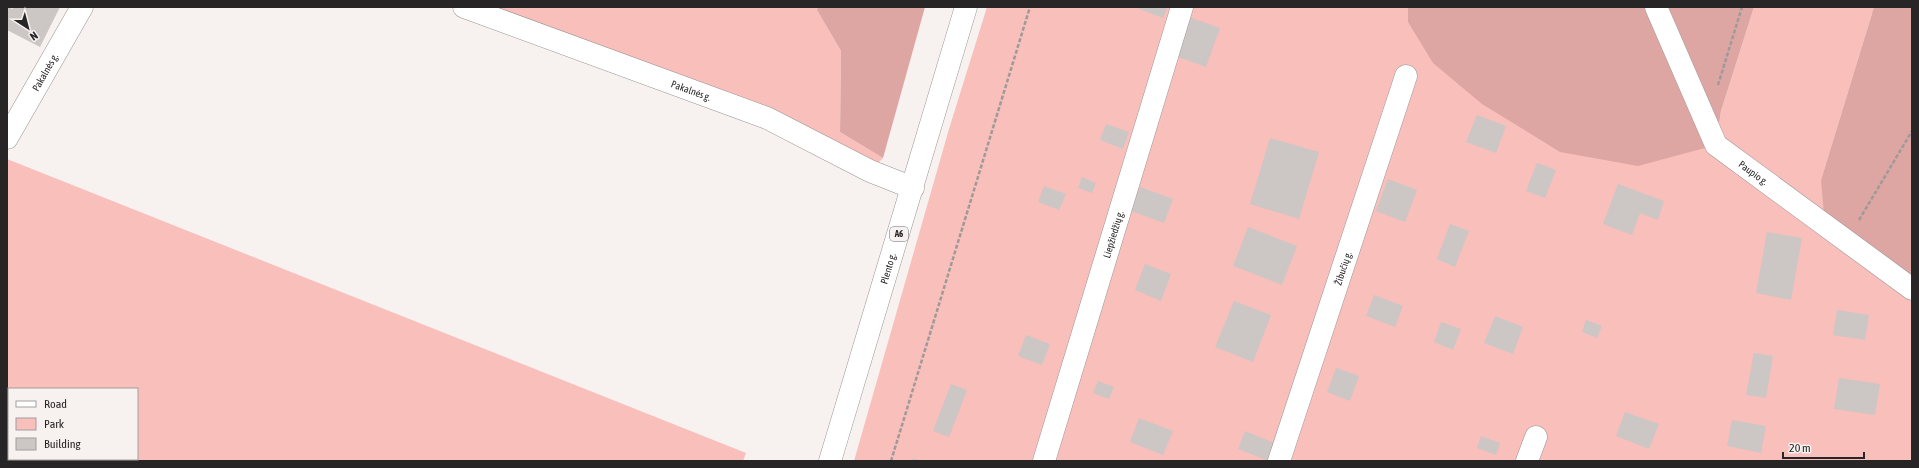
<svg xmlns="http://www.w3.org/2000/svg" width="1919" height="468" viewBox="0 0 1919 468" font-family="'Asap Condensed',sans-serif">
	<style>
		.green { fill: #f9bfbb; fill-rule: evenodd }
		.forest { fill: #dea6a2 }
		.building { fill: #ccc6c5 }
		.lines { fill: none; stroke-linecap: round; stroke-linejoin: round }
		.street-casing { stroke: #9a9494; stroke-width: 23 }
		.highway-casing { stroke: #9a9494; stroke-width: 23 }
		.path { stroke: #9e9a99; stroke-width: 2.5; stroke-dasharray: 4 2; stroke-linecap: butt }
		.street { stroke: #fff; stroke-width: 22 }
		.highway { stroke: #fff; stroke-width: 22 }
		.labels { text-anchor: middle; stroke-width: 3; stroke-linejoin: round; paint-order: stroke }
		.shield { fill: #f7f1f0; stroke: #656262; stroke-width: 1 }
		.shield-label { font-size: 9px; font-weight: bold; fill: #272525 }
		.street-label { font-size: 10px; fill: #272525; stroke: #f7f1f0 }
	</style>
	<rect width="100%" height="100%" fill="#f7f1f0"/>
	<g class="green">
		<polygon points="454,7 818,7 817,10 841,51 840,132 883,158 870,171 767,118"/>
		<polygon points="987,7 1408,7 1408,22 1716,145 1721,111 1754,7 1874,7 1821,180 1912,276 1912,461 854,461 949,129"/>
		<path d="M7,159L746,453L743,461H7ZM9,389H137V459H9Z"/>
	</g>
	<g class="forest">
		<polygon points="818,7 925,7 883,158 840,132 841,51 817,10"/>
		<polygon points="1408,7 1754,7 1721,111 1716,145 1638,166 1560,152 1482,104 1433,63 1408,22"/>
		<polygon points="1874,7 1912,7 1912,276 1825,227 1821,180"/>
	</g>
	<g class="building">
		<polygon points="7,7 13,9 13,7 60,7 40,47 7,30"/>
		<polygon points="1134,7 1167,7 1163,18"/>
		<polygon points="1189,17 1220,28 1206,67 1175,56"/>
		<polygon points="1477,115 1506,126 1496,153 1466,142"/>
		<polygon points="1106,124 1129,132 1123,149 1100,140"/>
		<polygon points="1270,138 1319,152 1299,219 1250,204"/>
		<polygon points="1537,163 1556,170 1545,198 1526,191"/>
		<polygon points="1082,177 1096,183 1092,193 1078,188"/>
		<polygon points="1388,179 1417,190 1405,222 1376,211"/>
		<polygon points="1618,184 1664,201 1658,220 1640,213 1632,235 1603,224"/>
		<polygon points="1044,186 1066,194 1059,210 1038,202"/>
		<polygon points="1140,187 1173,199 1164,223 1131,211"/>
		<polygon points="1450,224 1469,231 1455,267 1437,259"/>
		<polygon points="1248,227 1297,246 1282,285 1233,266"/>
		<polygon points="1767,232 1802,238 1791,300 1756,293"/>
		<polygon points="1145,264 1171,274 1161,301 1135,290"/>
		<polygon points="1374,295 1403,306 1395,327 1366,316"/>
		<polygon points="1234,301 1271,315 1253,362 1215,347"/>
		<polygon points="1837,310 1869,315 1865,340 1833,335"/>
		<polygon points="1495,316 1523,327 1513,354 1484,343"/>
		<polygon points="1586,320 1602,326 1597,338 1582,332"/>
		<polygon points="1441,322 1461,329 1453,350 1434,342"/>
		<polygon points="1026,335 1050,344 1042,365 1018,356"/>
		<polygon points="1754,353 1773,356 1766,398 1746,395"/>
		<polygon points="1336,368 1359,376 1350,401 1327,392"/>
		<polygon points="1839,378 1880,384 1875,415 1834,409"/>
		<polygon points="1098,381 1114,387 1109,399 1093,393"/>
		<polygon points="951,384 967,390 949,437 933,431"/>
		<polygon points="1625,412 1659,424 1649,449 1616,436"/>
		<polygon points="1139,418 1173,431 1163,455 1130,442"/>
		<polygon points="1732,420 1766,426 1761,453 1727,446"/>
		<polygon points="1245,431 1277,444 1269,461 1238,449"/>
		<polygon points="1481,436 1500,443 1496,455 1477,448"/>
		<polygon points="913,458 921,461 912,461"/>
	</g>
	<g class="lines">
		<defs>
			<g id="street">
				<path id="s1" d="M464,7L767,118L870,171L913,188"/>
				<path id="s2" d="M1656,7L1716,145L1912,289"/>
				<path id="s3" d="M7,138L82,7"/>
				<path id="s4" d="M1044,461L1182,7"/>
				<path id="s5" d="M1279,461L1406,76"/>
				<polyline points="1527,461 1536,437"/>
			</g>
			<g id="highway">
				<path id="s6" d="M830,461L966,7"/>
			</g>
		</defs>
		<use href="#street" class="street-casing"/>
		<use href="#highway" class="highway-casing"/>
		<g class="path">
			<polyline points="1718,85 1742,7"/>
			<polyline points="1859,220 1912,131"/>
			<polyline points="891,461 1030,7"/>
		</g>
		<use href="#street" class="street"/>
		<use href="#highway" class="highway"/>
	</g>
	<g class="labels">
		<rect class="shield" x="890" y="227" width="18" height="14" rx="3"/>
		<g class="shield-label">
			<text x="899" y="237">A6</text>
		</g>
		<g class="street-label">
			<text dy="4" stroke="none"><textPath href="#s3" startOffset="76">Pakalnės g.</textPath></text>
			<text dy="4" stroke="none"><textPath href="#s1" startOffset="242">Pakalnės g.</textPath></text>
			<text dy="4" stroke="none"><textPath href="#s2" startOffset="197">Paupio g.</textPath></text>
			<text dy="4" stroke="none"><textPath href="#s4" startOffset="237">Liepžiedžių g.</textPath></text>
			<text dy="4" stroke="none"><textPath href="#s5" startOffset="203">Žibučių g.</textPath></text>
			<text dy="4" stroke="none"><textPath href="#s6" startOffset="201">Plento g.</textPath></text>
		</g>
	</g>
	<rect width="1919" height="468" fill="none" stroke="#272525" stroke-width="16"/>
	<rect x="8" y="388" width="130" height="72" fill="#f7f1f0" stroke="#a49f9f"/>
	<rect x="16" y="401" width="20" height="6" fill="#ffffff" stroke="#a49f9f"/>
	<text x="44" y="408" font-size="12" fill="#272525">Road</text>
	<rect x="16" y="418" width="20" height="12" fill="#f9bfbb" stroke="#a49f9f"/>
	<text x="44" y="428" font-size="12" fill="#272525">Park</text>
	<rect x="16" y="438" width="20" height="12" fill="#ccc6c5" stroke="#a49f9f"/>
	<text x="44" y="448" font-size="12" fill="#272525">Building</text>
	<g transform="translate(28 28) rotate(144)" stroke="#f7f1f0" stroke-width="3" paint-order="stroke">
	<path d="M0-3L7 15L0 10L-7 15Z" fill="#272525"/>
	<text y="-6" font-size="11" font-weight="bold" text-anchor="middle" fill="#272525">N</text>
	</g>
	<path d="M1783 452v6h81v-6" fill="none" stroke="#272525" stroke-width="2"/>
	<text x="1789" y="452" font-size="12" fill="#272525" stroke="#f7f1f0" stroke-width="3" paint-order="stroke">20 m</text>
</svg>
